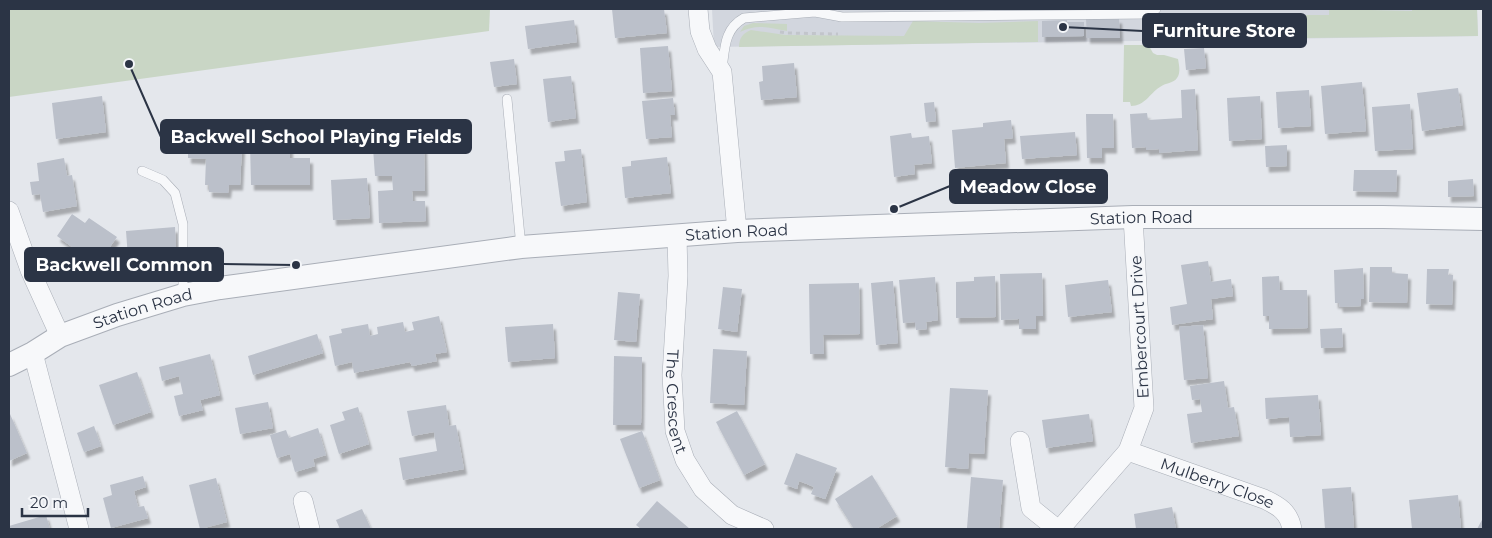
<svg xmlns="http://www.w3.org/2000/svg" width="1492" height="538" viewBox="0 0 1492 538" font-family="Montserrat,sans-serif">
	<style>
		.built { fill: #d2d6de }
		.green { fill: #c9d6c5 }
		.building { fill: #bbc0ca; filter: url(#shadow) }
		.lines { fill: none; stroke-linecap: round; stroke-linejoin: round }
		.service-casing { stroke: #a9aeb7; stroke-width: 10 }
		.minor-casing { stroke: #a9aeb7; stroke-width: 20 }
		.tertiary-casing { stroke: #a9aeb7; stroke-width: 24 }
		.path { stroke: #c2c5cb; stroke-width: 3; stroke-dasharray: 4 4; stroke-linecap: butt }
		.service { stroke: #f7f8fa; stroke-width: 9 }
		.minor { stroke: #f7f8fa; stroke-width: 19 }
		.tertiary { stroke: #f7f8fa; stroke-width: 22 }
		.labels { text-anchor: middle; stroke-width: 4; stroke-linejoin: round; paint-order: stroke }
		.street-label { font-size: 16px; fill: #2b3445; stroke: #f4f6f9 }
		.leader { fill: none; stroke: #2b3445; stroke-width: 2 }
		.callout-dot { fill: #2b3445; stroke: #f4f6f9; stroke-width: 2 }
		.callout { fill: #2b3445; stroke: #2b3445; stroke-width: 2 }
		.callout-label { font-size: 18px; text-anchor: middle; font-weight: bold; fill: #fff }
	</style>
	<defs>
		<filter id="shadow"><feDropShadow dx="3" dy="5.5" stdDeviation="1" flood-color="#0004"/></filter>
	</defs>
	<rect width="100%" height="100%" fill="#e4e7ec"/>
	<polygon class="built" points="712,9 1477,9 1478,36 714,47"/>
	<g class="green">
		<polygon points="9,9 490,9 489,31 9,97"/>
		<polygon points="1329,9 1412,11 1412,9 1477,9 1478,36 1306,38 1305,15 1329,15"/>
		<path d="M913,21L979,23L1038,21V42L739,47C739,38 743,33 751,30L785,35L904,36Z"/>
		<path d="M753,23L787,24V31C769,28 757,23 740,32L744,26Z"/>
		<path d="M1124,45H1146L1149,46L1153,53L1157,55H1164L1178,59C1179,65 1181,73 1177,78C1174,83 1165,83 1160,87C1149,94 1145,106 1131,106L1130,102H1123Z"/>
	</g>
	<g class="building">
		<polygon points="612,9 664,9 667,33 615,38"/>
		<polygon points="1119,18 1120,38 1087,38 1086,19"/>
		<polygon points="574,20 577,42 528,49 525,26"/>
		<polygon points="1067,20 1067,22 1084,22 1084,36 1042,37 1042,21"/>
		<polygon points="668,46 672,91 643,93 640,48"/>
		<polygon points="1204,48 1206,68 1186,70 1184,49"/>
		<polygon points="514,59 517,84 494,87 490,62"/>
		<polygon points="794,63 797,97 761,100 759,82 763,81 762,66"/>
		<polygon points="571,76 576,118 548,122 543,79"/>
		<polygon points="1362,82 1366,131 1325,134 1321,86"/>
		<polygon points="1458,88 1463,125 1422,131 1417,93"/>
		<polygon points="1195,89 1198,150 1159,153 1159,149 1146,150 1146,147 1132,148 1130,114 1147,113 1148,120 1182,118 1181,90"/>
		<polygon points="1309,90 1311,126 1278,128 1276,92"/>
		<polygon points="102,96 106,132 56,139 52,103"/>
		<polygon points="1260,96 1262,139 1229,141 1227,98"/>
		<polygon points="673,98 675,115 670,115 672,137 646,139 642,101"/>
		<polygon points="934,102 936,121 926,122 924,103"/>
		<polygon points="1410,104 1413,149 1375,151 1372,107"/>
		<polygon points="1086,114 1113,114 1114,148 1102,148 1102,158 1087,158"/>
		<polygon points="1011,120 1013,138 1004,139 1006,163 955,168 952,130 983,127 983,123"/>
		<polygon points="1075,132 1077,155 1022,159 1020,136"/>
		<polygon points="911,133 912,138 929,136 932,163 914,165 915,174 894,177 890,136"/>
		<polygon points="188,137 197,137 197,140 232,142 231,147 242,147 240,185 229,185 228,193 209,192 209,185 205,185 206,159 188,158"/>
		<polygon points="290,142 290,158 310,158 310,185 251,185 250,143"/>
		<polygon points="1287,145 1287,166 1266,167 1265,146"/>
		<polygon points="424,146 425,191 412,191 413,201 425,201 426,221 379,223 378,191 393,190 392,176 375,176 373,148"/>
		<polygon points="581,149 587,202 561,206 555,162 565,161 564,151"/>
		<polygon points="667,157 671,193 625,198 622,167 631,166 631,161"/>
		<polygon points="64,158 67,176 72,175 77,206 43,212 40,194 32,195 30,182 39,181 37,163"/>
		<polygon points="1354,170 1397,170 1396,192 1353,191"/>
		<polygon points="367,178 370,218 333,220 331,180"/>
		<polygon points="1473,179 1474,196 1448,197 1448,181"/>
		<polygon points="72,214 85,223 89,218 117,237 97,265 83,255 79,262 67,254 72,247 57,236"/>
		<polygon points="175,227 177,267 129,271 126,231"/>
		<polygon points="1208,261 1211,282 1231,279 1233,296 1211,299 1213,319 1172,325 1170,307 1187,304 1181,265"/>
		<polygon points="1370,267 1392,267 1392,273 1408,274 1407,303 1369,302"/>
		<polygon points="1363,268 1364,299 1361,299 1361,306 1340,307 1339,303 1335,303 1334,270"/>
		<polygon points="1427,269 1449,269 1448,275 1453,275 1452,305 1426,304"/>
		<polygon points="1042,273 1043,316 1036,316 1036,329 1019,329 1019,319 1001,320 1000,274"/>
		<polygon points="995,276 996,317 956,318 956,282 974,281 974,277"/>
		<polygon points="1279,276 1280,290 1307,290 1308,328 1269,329 1269,316 1263,316 1262,277"/>
		<polygon points="935,277 938,320 926,322 927,329 916,330 915,322 903,323 899,280"/>
		<polygon points="1108,280 1112,312 1068,317 1065,285"/>
		<polygon points="893,281 898,343 876,345 871,283"/>
		<polygon points="859,283 860,334 823,335 824,354 810,354 809,284"/>
		<polygon points="723,287 742,289 737,332 718,329"/>
		<polygon points="618,292 640,294 636,342 614,340"/>
		<polygon points="439,316 447,352 435,354 437,361 412,366 410,362 354,373 352,362 335,366 329,336 342,333 341,329 368,324 370,336 378,334 377,327 403,322 405,332 414,330 412,322"/>
		<polygon points="553,324 555,358 508,362 505,327"/>
		<polygon points="1203,325 1208,378 1184,380 1179,327"/>
		<polygon points="1342,328 1343,347 1321,348 1320,329"/>
		<polygon points="317,334 323,353 253,375 248,356"/>
		<polygon points="713,349 747,351 744,405 710,403"/>
		<polygon points="210,354 220,395 200,400 203,410 179,416 174,396 183,394 179,376 162,381 159,367"/>
		<polygon points="614,356 642,357 641,425 613,425"/>
		<polygon points="137,372 151,412 113,425 99,385"/>
		<polygon points="1224,381 1228,408 1234,407 1239,436 1191,443 1187,414 1202,412 1200,399 1192,400 1190,386"/>
		<polygon points="950,388 988,390 984,454 969,453 968,469 945,467"/>
		<polygon points="1318,395 1321,435 1290,437 1289,417 1266,419 1265,398"/>
		<polygon points="268,402 273,428 240,434 235,408"/>
		<polygon points="446,405 449,426 456,425 464,469 403,480 399,458 437,451 434,432 412,436 407,411"/>
		<polygon points="358,407 369,444 339,454 330,425 345,420 342,412"/>
		<polygon points="737,411 765,464 744,475 716,422"/>
		<polygon points="10,414 27,453 9,461 9,415"/>
		<polygon points="1089,414 1093,441 1046,448 1042,420"/>
		<polygon points="94,426 101,446 84,452 77,433"/>
		<polygon points="318,428 326,455 313,459 315,466 295,472 290,454 277,458 270,435 286,430 289,438"/>
		<polygon points="642,431 660,480 639,488 620,439"/>
		<polygon points="796,453 837,468 825,499 811,494 814,487 807,484 799,481 797,489 784,484"/>
		<polygon points="872,475 897,516 876,529 854,529 835,499"/>
		<polygon points="143,476 146,487 134,491 138,507 144,506 148,518 111,528 103,498 112,495 110,485"/>
		<polygon points="971,477 1003,480 999,529 967,528"/>
		<polygon points="216,478 227,522 200,529 189,485"/>
		<polygon points="1351,487 1354,529 1325,529 1322,489"/>
		<polygon points="1458,495 1461,529 1412,529 1409,500"/>
		<polygon points="657,501 690,529 641,529 636,525"/>
		<polygon points="1172,507 1176,529 1136,529 1134,514"/>
		<polygon points="362,509 371,529 340,529 336,520"/>
		<polygon points="46,515 50,529 9,529 9,526"/>
		<polygon points="1483,518 1483,529 1477,529"/>
	</g>
	<g class="lines">
		<defs>
			<g id="service">
				<path d="M722,69C725,48 724,29 744,18L815,12L842,17L1149,14L1156,9"/>
				<polyline points="507,99 521,247"/>
				<polyline points="142,171 163,180 175,193 183,224 183,295"/>
			</g>
			<g id="minor">
				<polyline points="698,9 700,31 707,49 722,72 737,231"/>
				<polyline points="9,211 30,270 60,336"/>
				<path id="s1" d="M677,236L678,276L672,375L675,431L685,460L703,489L732,515L764,529"/>
				<polyline points="33,353 79,529"/>
				<polyline points="1020,441 1031,508 1057,529"/>
				<path id="s2" d="M1128,451L1264,499C1279,506 1289,512 1292,529"/>
				<polyline points="303,501 310,529"/>
				<polyline points="1060,529 1128,451 1144,408 1133,217"/>
			</g>
			<g id="tertiary">
				<path id="s3" d="M9,365L33,353L60,336L117,315L183,295L220,288L521,247L737,231L1133,217H1383L1483,219"/>
			</g>
		</defs>
		<use href="#service" class="service-casing"/>
		<use href="#minor" class="minor-casing"/>
		<use href="#tertiary" class="tertiary-casing"/>
		<polyline class="path" points="780,32 787,33 838,34"/>
		<use href="#service" class="service"/>
		<use href="#minor" class="minor"/>
		<use href="#tertiary" class="tertiary"/>
	</g>
	<g class="labels">
		<g class="street-label">
			<text dy="6" stroke="none"><textPath href="#s3" startOffset="1151">Station Road</textPath></text>
			<text dy="6" stroke="none"><textPath href="#s3" startOffset="746">Station Road</textPath></text>
			<text dy="6" stroke="none"><textPath href="#s3" startOffset="146">Station Road</textPath></text>
			<text transform="translate(1139 327) rotate(-93)" y="6">Embercourt Drive</text>
			<text dy="6" stroke="none"><textPath href="#s1" startOffset="166">The Crescent</textPath></text>
			<text dy="6" stroke="none"><textPath href="#s2" startOffset="95">Mulberry Close</textPath></text>
		</g>
	</g>
	<path class="leader" d="M1063 27L1143 31M129 64L161 137M894 209L950 186M296 265L223 264"/>
	<g class="callout-dot">
		<circle cx="1063" cy="27" r="5"/>
		<circle cx="129" cy="64" r="5"/>
		<circle cx="894" cy="209" r="5"/>
		<circle cx="296" cy="265" r="5"/>
	</g>
	<g class="callout">
		<rect x="1143" y="14" width="163" height="33" rx="5"/>
		<rect x="161" y="120" width="310" height="33" rx="5"/>
		<rect x="950" y="170" width="157" height="33" rx="5"/>
		<rect x="25" y="248" width="198" height="33" rx="5"/>
	</g>
	<g class="callout-label">
		<text x="1224" y="37">Furniture Store</text>
		<text x="316" y="143">Backwell School Playing Fields</text>
		<text x="1028" y="193">Meadow Close</text>
		<text x="124" y="271">Backwell Common</text>
	</g>
	<rect width="1492" height="538" fill="none" stroke="#2b3445" stroke-width="20"/>
	<path d="M22 508v8h66v-8" fill="none" stroke="#2b3445" stroke-width="2.5"/>
	<text x="30" y="508" font-size="15" fill="#2b3445" stroke="#f4f6f9" stroke-width="4" paint-order="stroke">20 m</text>
</svg>
